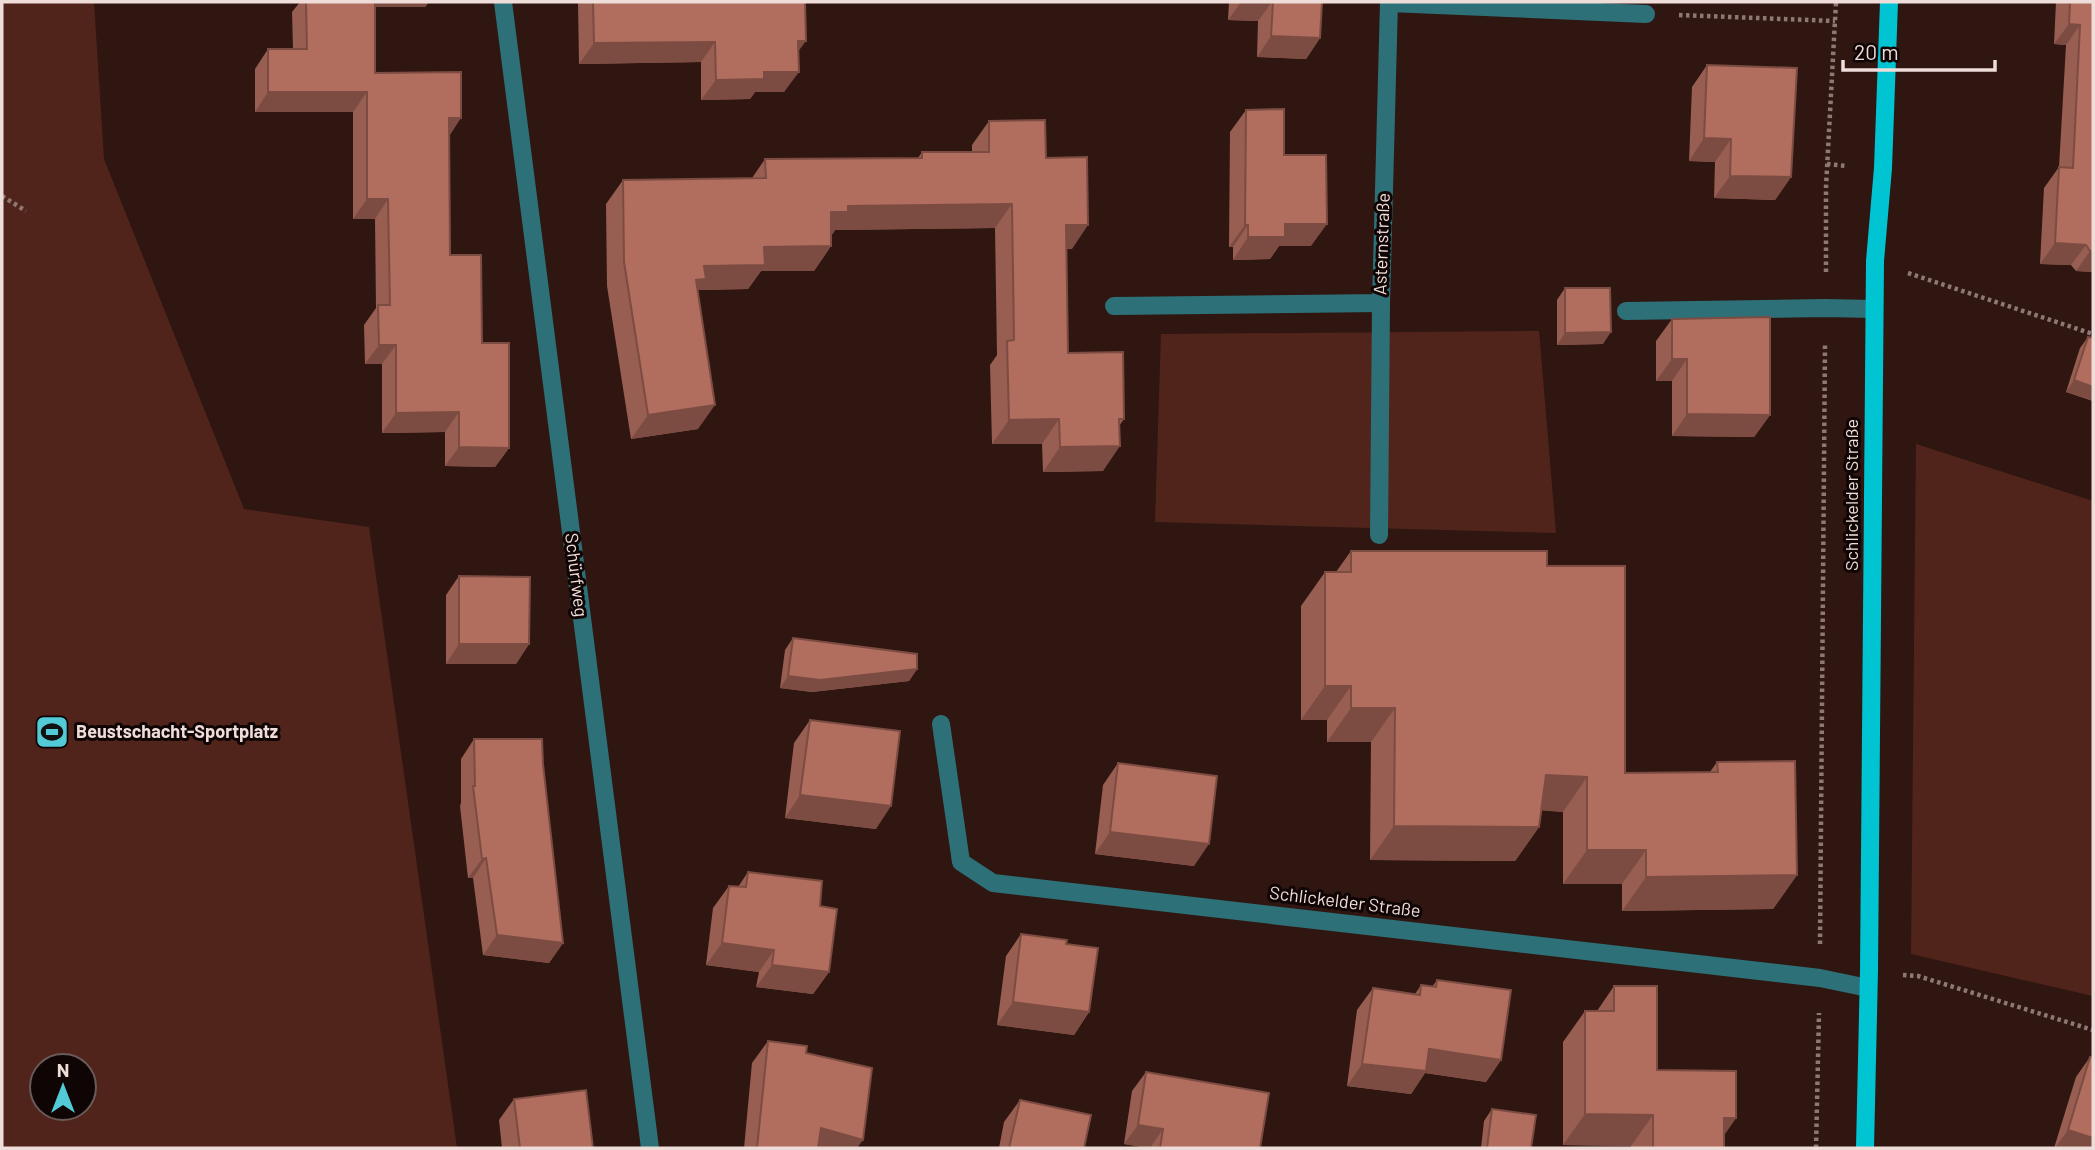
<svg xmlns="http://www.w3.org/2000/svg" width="2095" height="1150" viewBox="0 0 2095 1150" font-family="Barlow,sans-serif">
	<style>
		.green { fill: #51241b; fill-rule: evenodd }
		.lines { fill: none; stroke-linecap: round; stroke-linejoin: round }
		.path { stroke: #8e7874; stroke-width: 4.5; stroke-dasharray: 3.5 3.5; stroke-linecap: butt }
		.minor { stroke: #2d7077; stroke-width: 18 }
		.major { stroke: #01c4d2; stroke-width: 18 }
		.wall { fill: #985e51 }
		.shaded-wall { fill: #7c4c42 }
		.building { fill: #b16d5e; stroke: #7c4c42; stroke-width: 2 }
		.labels { text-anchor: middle; stroke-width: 6; stroke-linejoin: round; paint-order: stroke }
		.street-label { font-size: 18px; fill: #efddd9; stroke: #0f0504 }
		.poi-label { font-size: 18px; font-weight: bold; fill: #efddd9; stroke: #0f0504; text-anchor: start }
	</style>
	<rect width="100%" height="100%" fill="#2f1611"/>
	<g class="green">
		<path d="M2,2H94L104,159L244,509L369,527L457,1148H2ZM42,1066H84V1108H42Z"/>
		<polygon points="1539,331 1556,533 1155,522 1161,334"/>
		<polygon points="1916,444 2093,501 2093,996 1911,954"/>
	</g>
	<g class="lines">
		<g class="path">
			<polyline points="1679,15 1835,21"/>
			<polyline points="1827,164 1847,166"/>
			<polyline points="2,196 26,211"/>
			<polyline points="1826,272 1826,187 1836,2"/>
			<polyline points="1908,273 2093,334"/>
			<polyline points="1820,944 1825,344"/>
			<polyline points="1903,975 1918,976 2093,1030"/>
			<polyline points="1816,1148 1819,1013"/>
		</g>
		<g class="minor">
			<polyline points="503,2 650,1148"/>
			<polyline points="1389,3 1646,14"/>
			<polyline points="1114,306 1381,303 1389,2"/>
			<polyline points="1626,311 1825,308 1874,309"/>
			<polyline points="1379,535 1381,303"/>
			<polyline points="941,724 961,862 993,883 1820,978 1868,988"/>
		</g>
		<polyline class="major" points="1865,1148 1869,971 1875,261 1883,168 1889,2"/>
	</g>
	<g class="wall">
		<polygon points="300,2 429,2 425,7 375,7 375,73 450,135 450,255 482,343 509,448 495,467 445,466 445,432 382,433 382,364 365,364 364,325 376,308 375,219 353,219 353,112 255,112 255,69 268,49 293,49 292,12"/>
		<polygon points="578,2 805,2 798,52 784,92 755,92 750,99 701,100 701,62 579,64"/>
		<polygon points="1229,2 1322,2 1320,38 1306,59 1257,57 1258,21 1228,20"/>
		<polygon points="2056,2 2093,2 2093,272 2076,271 2071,265 2040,264 2044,188 2059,167 2066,45 2054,44"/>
		<polygon points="1707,65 1791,177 1775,200 1714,198 1715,162 1689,161 1692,87"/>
		<polygon points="1246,110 1284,155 1311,246 1279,246 1270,259 1233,260 1233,247 1229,247 1230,132"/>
		<polygon points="989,121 1046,158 1072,249 1066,249 1068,353 1124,419 1119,426 1103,471 1043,472 1042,444 992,444 990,365 997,355 995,228 835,230 831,236 831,246 814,271 761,271 748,289 698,290 698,429 631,439 607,286 606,204 623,180 752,178 765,159 918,158 922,152 972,152 972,145"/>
		<polygon points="1565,288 1603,344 1557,345 1557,300"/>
		<polygon points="1672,319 1770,415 1754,437 1672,436 1672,381 1656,381 1656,341"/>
		<polygon points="2088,337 2093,338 2093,401 2066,392 2080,348"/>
		<polygon points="1351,551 1547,566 1625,773 1710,772 1717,762 1797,875 1773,909 1622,911 1622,884 1563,884 1563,812 1542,810 1539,827 1515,861 1370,860 1371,742 1327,742 1327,720 1301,720 1301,606 1325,572 1336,572"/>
		<polygon points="459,576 529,644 516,664 446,664 446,595"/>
		<polygon points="793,638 917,669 909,681 812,692 780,688 785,650"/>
		<polygon points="810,720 876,829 785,818 794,743"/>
		<polygon points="474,739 543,764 563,943 549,963 483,955 473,878 468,878 460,806 461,803 461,759"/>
		<polygon points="1118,763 1194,866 1095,854 1103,785"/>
		<polygon points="748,872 820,906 829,972 813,994 756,987 759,972 706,965 713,908 729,886 738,887"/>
		<polygon points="1021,934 1066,944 1089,1012 1074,1035 997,1025 1006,956"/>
		<polygon points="1437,980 1501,1060 1486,1082 1425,1073 1411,1094 1347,1086 1357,1010 1373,988 1415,994 1421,985 1432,987"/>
		<polygon points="1614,986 1657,1070 1736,1118 1724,1135 1724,1148 1631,1148 1631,1146 1563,1145 1563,1042 1585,1011 1597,1011"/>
		<polygon points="768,1041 806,1053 857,1148 744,1148 752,1063"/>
		<polygon points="2090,1057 2093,1148 2054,1148 2076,1077"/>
		<polygon points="1146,1072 1260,1148 1147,1148 1124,1144 1132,1091"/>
		<polygon points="514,1099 593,1148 502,1148 499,1120"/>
		<polygon points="1020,1100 1084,1148 999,1148 1004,1122"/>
		<polygon points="1492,1109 1531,1148 1481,1148 1484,1121"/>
	</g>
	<g class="shaded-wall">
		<polygon points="364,2 429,2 425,7 361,7"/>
		<polygon points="1241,2 1272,2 1258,21 1228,20"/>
		<polygon points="2069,24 2080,25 2066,45 2054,44"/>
		<polygon points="1271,36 1320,38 1306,59 1257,57"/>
		<polygon points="798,41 806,41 791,61"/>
		<polygon points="715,42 701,62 579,64 594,43"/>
		<polygon points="764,72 799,72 784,92 755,92 750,99 701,100 716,80"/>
		<polygon points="268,92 367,92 353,112 255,112"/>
		<polygon points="449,118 461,118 448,138"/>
		<polygon points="1704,138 1731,139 1715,162 1689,161"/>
		<polygon points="1730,176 1791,177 1775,200 1714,198"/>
		<polygon points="367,199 388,199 375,219 353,219"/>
		<polygon points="1012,204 995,228 835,230 831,236 831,212 848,206"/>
		<polygon points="1285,224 1327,224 1311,246 1279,246 1270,259 1233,260 1248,237"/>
		<polygon points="1066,225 1088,225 1072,249 1049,250"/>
		<polygon points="1245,225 1248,225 1233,247 1229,247"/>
		<polygon points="2055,243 2086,245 2071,265 2040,264"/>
		<polygon points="831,246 814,271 761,271 748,289 698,290 679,304 704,266 764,247"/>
		<polygon points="2090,251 2093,251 2093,272 2076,271"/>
		<polygon points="1611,332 1603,344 1557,345 1565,333"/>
		<polygon points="379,345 396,345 382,364 365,364"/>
		<polygon points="1672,359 1687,359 1672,381 1656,381"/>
		<polygon points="2074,380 2093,387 2093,401 2066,392"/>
		<polygon points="715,405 698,429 631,439 648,415"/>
		<polygon points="459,412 445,432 382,433 396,413"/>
		<polygon points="1687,414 1770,415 1754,437 1672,436"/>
		<polygon points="1059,419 1042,444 992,444 1009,420"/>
		<polygon points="1120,446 1103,471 1043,472 1060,447"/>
		<polygon points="459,447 509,448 495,467 445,466"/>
		<polygon points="459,644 529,644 516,664 446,664"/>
		<polygon points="917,669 909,681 812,692 780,688 788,676"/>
		<polygon points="1325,686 1351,686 1327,720 1301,720"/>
		<polygon points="1351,708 1395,708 1371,742 1327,742"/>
		<polygon points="1546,775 1587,777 1563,812 1522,809"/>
		<polygon points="800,795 891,806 876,829 785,818"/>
		<polygon points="1394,826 1539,827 1515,861 1370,860"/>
		<polygon points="1110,832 1209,844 1194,866 1095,854"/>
		<polygon points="1587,850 1646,850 1622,884 1563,884"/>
		<polygon points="486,858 473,878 468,878 482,859"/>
		<polygon points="1797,875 1773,909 1622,911 1646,877"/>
		<polygon points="497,935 563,943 549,963 483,955"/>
		<polygon points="722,943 774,950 759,972 706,965"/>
		<polygon points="772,965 829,972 813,994 756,987"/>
		<polygon points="1013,1002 1089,1012 1074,1035 997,1025"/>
		<polygon points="1429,1049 1501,1060 1486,1082 1425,1073 1411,1094 1347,1086 1362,1064"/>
		<polygon points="1585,1114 1653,1115 1631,1146 1563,1145"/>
		<polygon points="1724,1118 1736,1118 1715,1148"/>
		<polygon points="1138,1125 1163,1129 1150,1148 1124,1144"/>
		<polygon points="821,1128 863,1140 857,1148 807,1148"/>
		<polygon points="2068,1130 2093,1138 2093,1148 2055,1148"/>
	</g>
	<g class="building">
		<polygon points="306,2 375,2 375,73 461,72 461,118 449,118 450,255 481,255 482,343 509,343 509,448 459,447 459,412 396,413 396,345 379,345 378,305 390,305 388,199 367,199 367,92 268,92 268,49 307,49"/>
		<polygon points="593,2 805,2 806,41 798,41 799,72 764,72 764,79 716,80 715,42 594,43"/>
		<polygon points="1273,2 1322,2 1320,38 1271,36"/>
		<polygon points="2070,2 2093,2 2093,251 2090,251 2086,245 2055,243 2059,167 2073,168 2080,25 2069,24"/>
		<polygon points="1707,65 1797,68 1791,177 1730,176 1731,139 1704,138"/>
		<polygon points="1284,109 1284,155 1326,155 1327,224 1285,224 1285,237 1248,237 1248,225 1245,225 1246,110"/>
		<polygon points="1045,120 1046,158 1087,157 1088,225 1066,225 1068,353 1123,352 1124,419 1119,419 1120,446 1060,447 1059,419 1009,420 1007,341 1014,340 1012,204 848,206 848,212 831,212 831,246 764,247 765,265 704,266 706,279 696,280 715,405 648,415 624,262 623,180 766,178 765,159 922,158 922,152 989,152 989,121"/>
		<polygon points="1565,288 1610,288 1611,332 1565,333"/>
		<polygon points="1770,317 1770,415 1687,414 1687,359 1672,359 1672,319"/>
		<polygon points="2088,337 2093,338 2093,387 2074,380"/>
		<polygon points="1351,551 1547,551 1547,566 1625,566 1625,773 1718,772 1717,762 1795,761 1797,875 1646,877 1646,850 1587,850 1587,777 1546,775 1539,827 1394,826 1395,708 1351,708 1351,686 1325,686 1325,572 1351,572"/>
		<polygon points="459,576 530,577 529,644 459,644"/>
		<polygon points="793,638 917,654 917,669 820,680 788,676"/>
		<polygon points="810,720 900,731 891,806 800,795"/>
		<polygon points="474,739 542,739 543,764 563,943 497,935 486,858 482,859 473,786 475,786"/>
		<polygon points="1118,763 1217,776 1209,844 1110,832"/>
		<polygon points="748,872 822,881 820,906 837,909 829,972 772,965 774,950 722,943 729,886 746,887"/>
		<polygon points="1021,934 1067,940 1066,944 1098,948 1089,1012 1013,1002"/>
		<polygon points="1437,980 1511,990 1501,1060 1429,1049 1426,1071 1362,1064 1373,988 1420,995 1421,985 1436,987"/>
		<polygon points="1614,986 1657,986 1657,1070 1736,1071 1736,1118 1724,1118 1724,1148 1653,1148 1653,1115 1585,1114 1585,1011 1614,1011"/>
		<polygon points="768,1041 807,1046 806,1053 872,1068 863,1140 821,1128 818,1148 757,1148"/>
		<polygon points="2090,1057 2093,1058 2093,1138 2068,1130"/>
		<polygon points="1146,1072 1269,1093 1260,1148 1160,1148 1163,1129 1138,1125"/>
		<polygon points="586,1090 593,1148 520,1148 514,1099"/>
		<polygon points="1020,1100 1091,1115 1084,1148 1009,1148"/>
		<polygon points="1492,1109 1536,1115 1531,1148 1487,1148"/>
	</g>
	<defs>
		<symbol id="stadium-square" viewBox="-11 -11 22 22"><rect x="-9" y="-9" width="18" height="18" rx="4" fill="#52cbd7" stroke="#0f0504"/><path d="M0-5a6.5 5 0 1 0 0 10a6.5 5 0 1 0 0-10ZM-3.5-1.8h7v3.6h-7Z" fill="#111"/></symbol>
	</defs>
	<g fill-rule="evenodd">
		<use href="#stadium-square" x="33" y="713" width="38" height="38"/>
	</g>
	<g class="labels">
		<g class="street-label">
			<text transform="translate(1382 244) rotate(-88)" y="6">Asternstraße</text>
			<text transform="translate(1852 495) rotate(-90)" y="6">Schlickelder Straße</text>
			<text transform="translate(576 575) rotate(83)" y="6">Schürfweg</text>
			<text transform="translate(1345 902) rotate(7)" y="6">Schlickelder Straße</text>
		</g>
		<g class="poi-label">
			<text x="76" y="738">Beustschacht-Sportplatz</text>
		</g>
	</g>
	<rect width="2095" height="1150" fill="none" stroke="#efddd9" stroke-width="7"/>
	<g transform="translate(63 1087)"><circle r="33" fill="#0f0504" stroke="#695b59" stroke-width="2"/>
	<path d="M0-5L12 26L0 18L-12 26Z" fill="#52cbd7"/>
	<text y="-10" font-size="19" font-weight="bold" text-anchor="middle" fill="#efddd9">N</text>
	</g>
	<path d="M1843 60v10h152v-10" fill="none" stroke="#efddd9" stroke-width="3.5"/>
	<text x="1854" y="60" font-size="21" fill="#efddd9" stroke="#0f0504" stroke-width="5" paint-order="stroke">20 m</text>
</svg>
